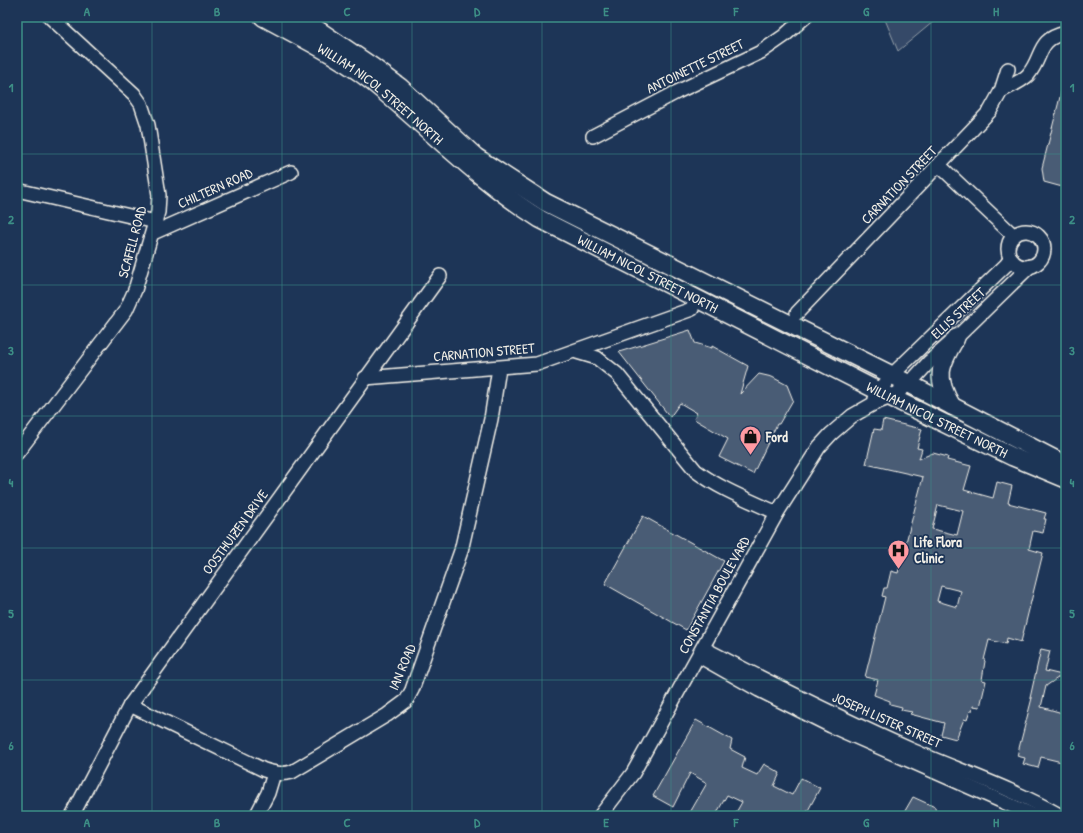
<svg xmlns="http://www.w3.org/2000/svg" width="1083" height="833" viewBox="0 0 1083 833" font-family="'Patrick Hand',sans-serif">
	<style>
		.green { fill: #354a67; stroke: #949ea8 }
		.building { fill: #485b74; stroke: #f4f1e8; fill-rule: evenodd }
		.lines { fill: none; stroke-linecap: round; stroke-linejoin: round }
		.minor-casing { stroke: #f4f1e8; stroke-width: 16 }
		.major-casing { stroke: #f4f1e8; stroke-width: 20 }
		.minor { stroke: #1d3557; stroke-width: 13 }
		.major { stroke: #1d3557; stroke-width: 17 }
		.grid { fill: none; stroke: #3d8f86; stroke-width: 1; stroke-opacity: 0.55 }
		.labels { text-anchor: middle; stroke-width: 3.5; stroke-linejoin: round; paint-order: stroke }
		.street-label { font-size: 14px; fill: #f4f1e8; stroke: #1d3557 }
		.poi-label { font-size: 14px; font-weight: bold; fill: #f4f1e8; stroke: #1d3557; text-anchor: start }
		.neatline { fill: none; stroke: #3d8f86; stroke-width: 1.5 }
		.grid-label { font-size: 13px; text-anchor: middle; font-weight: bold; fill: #3d8f86 }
	</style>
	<rect width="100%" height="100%" fill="#1d3557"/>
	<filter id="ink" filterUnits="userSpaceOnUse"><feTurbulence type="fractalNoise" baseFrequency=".025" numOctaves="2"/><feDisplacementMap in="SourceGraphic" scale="8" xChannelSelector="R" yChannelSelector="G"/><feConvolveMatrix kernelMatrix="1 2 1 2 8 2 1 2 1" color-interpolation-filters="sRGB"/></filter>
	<g filter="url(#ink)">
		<polygon class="green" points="884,17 939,17 898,51"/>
		<g class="building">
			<polygon points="1063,85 1066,85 1066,188 1044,182 1042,168"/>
			<polygon points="690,330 695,343 712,348 712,346 748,366 740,394 759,374 772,377 787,385 793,400 779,424 777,424 753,474 719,457 728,439 694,419 697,413 680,403 670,417 619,352"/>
			<path d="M883,420L922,429L917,448L922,449L919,459L933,453L948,457L947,460L971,466L964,490L993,498L997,482L1012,486L1008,503L1046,513L1044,519H1046L1043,533L1033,531L1029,549L1043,553L1021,642L1007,638L1006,644L989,640L984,660L985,661L982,680L986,681L980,707L973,706L972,711H970L967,720L964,719L956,739L941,735L944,723L910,714L912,712L901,710L902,707L890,704V701L874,695L878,680L865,677L885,597L882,596L884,588H887L891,571L898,573L923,477L866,464L874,429L881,430ZM938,505L963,511L957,535L932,529ZM941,586L961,591L957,607L937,601Z"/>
			<polygon points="643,516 724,561 686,630 605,584"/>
			<polygon points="1041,649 1050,651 1045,671 1062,675 1046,686 1041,707 1066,714 1066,763 1041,757 1038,768 1023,764 1025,758 1017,756 1032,698 1030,698"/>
			<polygon points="696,720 732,740 730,749 745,757 742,768 757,775 764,764 780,773 774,786 792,795 801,778 820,788 805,816 734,816 742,802 727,795 715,816 688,816 707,783 690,773 673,807 653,796"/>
			<polygon points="913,797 935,807 936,816 902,816"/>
		</g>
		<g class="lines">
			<defs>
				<g id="minor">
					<path d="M1001,91C1010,86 1021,82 1028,75C1044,56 1036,39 1066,33"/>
					<polyline points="593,136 677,92 761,52 784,36 805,17"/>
					<polyline points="940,166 1014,236"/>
					<polyline points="17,190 156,222"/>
					<circle cx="1026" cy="249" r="18"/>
					<polyline points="153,233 291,172"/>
					<polyline points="797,313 990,111 1001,91 1008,69"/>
					<path d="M577,352L597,358L617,374L696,471C720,489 749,500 777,513"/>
					<polyline points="365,378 537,364 692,309"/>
					<polyline points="875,399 879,391 892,375 1006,265 1011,258"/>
					<polyline points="17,453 126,310 135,290 158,212 159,195 148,125 141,104 134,94 50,17"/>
					<path d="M703,648C772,684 842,719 914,751C963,772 1014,789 1061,816"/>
					<polyline points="699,656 759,690 831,726 1035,816"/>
					<path d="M130,705L264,770C274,773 282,775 292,772L387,715L406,701L412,690L461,551L491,419L499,368"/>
					<polyline points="72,816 130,705 440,276"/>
					<polyline points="256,816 268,793 274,773"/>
					<polyline points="600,816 633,773 777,513 819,447 831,434 852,416 873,404 891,397 909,384 930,361 956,338 1030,266"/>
				</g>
				<g id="major">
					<path id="s1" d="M263,17C304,39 346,59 382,90C434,134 481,182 540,219L884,394L1013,457L1066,479"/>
					<polyline points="292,17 314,27 373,67 400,87 476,157 545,202 892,375 1066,465"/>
					<path d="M952,406C934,377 940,365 956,338"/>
				</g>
			</defs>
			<use href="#minor" class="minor-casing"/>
			<use href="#major" class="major-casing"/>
			<use href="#minor" class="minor"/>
			<use href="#major" class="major"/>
		</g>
	</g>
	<path class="grid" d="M152,17V816M282,17V816M412,17V816M542,17V816M671,17V816M801,17V816M931,17V816M17,154H1066M17,285H1066M17,416H1066M17,548H1066M17,680H1066"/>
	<defs>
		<symbol id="shop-pin" viewBox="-11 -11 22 30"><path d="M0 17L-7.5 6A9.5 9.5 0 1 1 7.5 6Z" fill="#ff9aa2" stroke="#1d3557"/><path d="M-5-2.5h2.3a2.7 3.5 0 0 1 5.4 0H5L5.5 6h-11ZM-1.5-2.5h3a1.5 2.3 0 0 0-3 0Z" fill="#111"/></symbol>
		<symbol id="hospital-pin" viewBox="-11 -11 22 30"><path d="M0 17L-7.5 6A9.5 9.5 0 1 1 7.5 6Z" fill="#ff9aa2" stroke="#1d3557"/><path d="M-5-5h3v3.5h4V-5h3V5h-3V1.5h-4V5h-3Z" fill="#111"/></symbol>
	</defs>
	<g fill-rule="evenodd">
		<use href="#shop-pin" x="738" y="424" width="25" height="34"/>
		<use href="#hospital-pin" x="886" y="538" width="25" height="34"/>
	</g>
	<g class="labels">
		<g class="street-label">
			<text transform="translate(695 66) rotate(-26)" y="5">ANTOINETTE STREET</text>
			<text dy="5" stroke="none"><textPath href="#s1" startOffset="141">WILLIAM NICOL STREET NORTH</textPath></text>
			<text transform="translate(899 185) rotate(-46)" y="5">CARNATION STREET</text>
			<text transform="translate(215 188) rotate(-24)" y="5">CHILTERN ROAD</text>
			<text transform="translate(132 242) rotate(-75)" y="5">SCAFELL ROAD</text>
			<text dy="5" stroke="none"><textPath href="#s1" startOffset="465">WILLIAM NICOL STREET NORTH</textPath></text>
			<text transform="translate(958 313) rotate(-43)" y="5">ELLIS STREET</text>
			<text transform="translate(484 352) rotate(-5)" y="5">CARNATION STREET</text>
			<text dy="5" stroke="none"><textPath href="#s1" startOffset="789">WILLIAM NICOL STREET NORTH</textPath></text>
			<text transform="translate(235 532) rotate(-54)" y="5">OOSTHUIZEN DRIVE</text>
			<text transform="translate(714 595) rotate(-61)" y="5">CONSTANTIA BOULEVARD</text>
			<text transform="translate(402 667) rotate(-67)" y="5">IAN ROAD</text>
			<text transform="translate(887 720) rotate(24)" y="5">JOSEPH LISTER STREET</text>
		</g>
		<g class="poi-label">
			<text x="766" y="442">Ford</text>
			<text x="914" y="547">Life Flora<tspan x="914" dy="16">Clinic</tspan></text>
		</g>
	</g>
	<rect width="1083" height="833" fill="none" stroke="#1d3557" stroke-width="44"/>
	<rect x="22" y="22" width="1039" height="789" class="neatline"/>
	<g class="grid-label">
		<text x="87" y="16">A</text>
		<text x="217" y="16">B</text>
		<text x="347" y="16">C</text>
		<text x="477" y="16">D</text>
		<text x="606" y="16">E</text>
		<text x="736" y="16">F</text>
		<text x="866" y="16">G</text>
		<text x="996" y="16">H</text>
		<text x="11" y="92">1</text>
		<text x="1072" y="92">1</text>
		<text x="11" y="224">2</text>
		<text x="1072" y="224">2</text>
		<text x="11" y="355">3</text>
		<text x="1072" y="355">3</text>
		<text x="11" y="487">4</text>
		<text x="1072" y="487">4</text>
		<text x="11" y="618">5</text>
		<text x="1072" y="618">5</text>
		<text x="11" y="750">6</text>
		<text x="1072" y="750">6</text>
		<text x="87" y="827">A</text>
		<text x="217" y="827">B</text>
		<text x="347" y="827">C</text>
		<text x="477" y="827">D</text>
		<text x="606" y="827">E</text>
		<text x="736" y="827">F</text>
		<text x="866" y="827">G</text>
		<text x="996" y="827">H</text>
	</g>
</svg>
